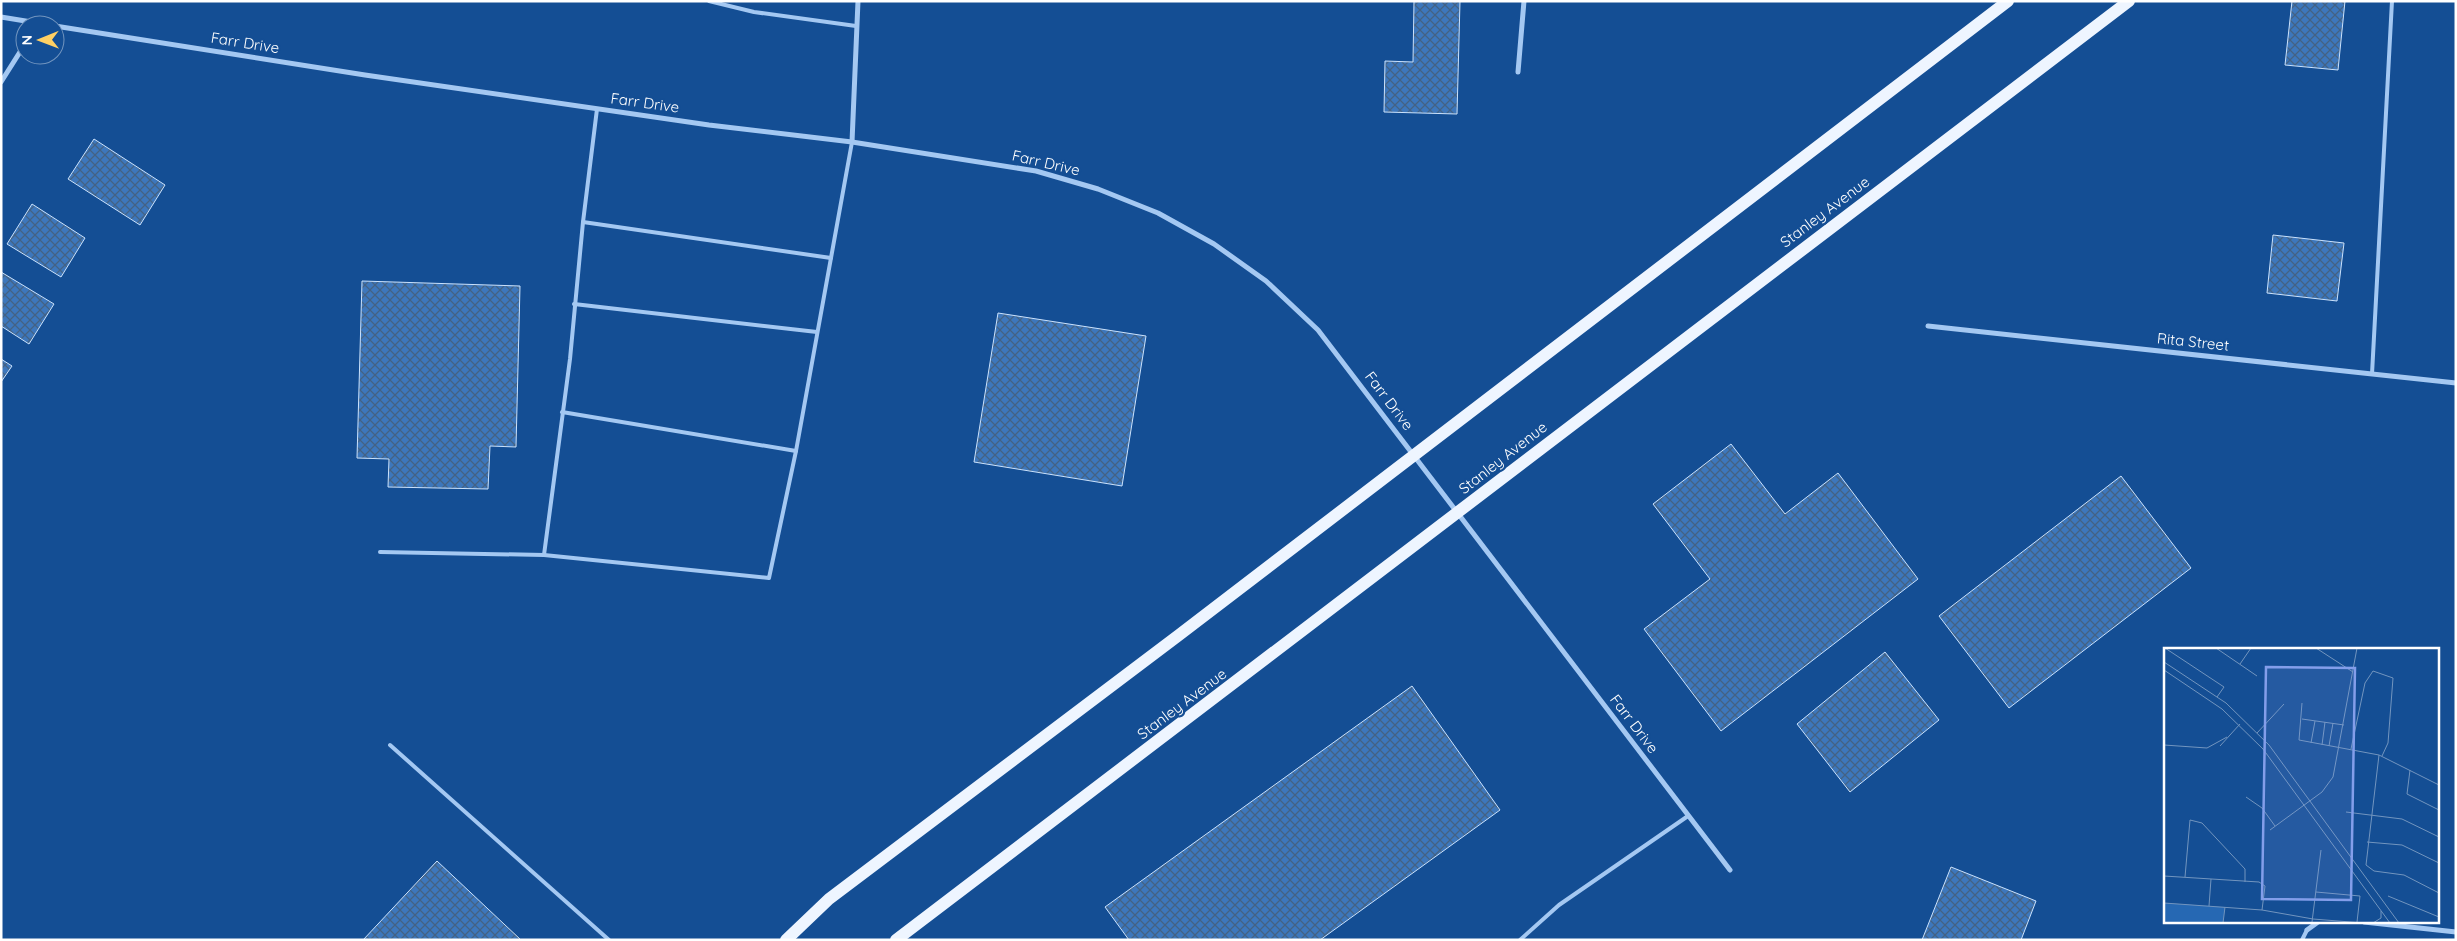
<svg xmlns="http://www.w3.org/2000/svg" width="2457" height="941" viewBox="0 0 2457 941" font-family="Quicksand,sans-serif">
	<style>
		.building { fill: url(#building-cross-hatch); stroke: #cbe2fc }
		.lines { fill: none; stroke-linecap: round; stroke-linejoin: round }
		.lane { stroke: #a4c8f2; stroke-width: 4 }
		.street { stroke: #a4c8f2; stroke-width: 5 }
		.primary { stroke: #eef5ff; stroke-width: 12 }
		.labels { text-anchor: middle; stroke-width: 4.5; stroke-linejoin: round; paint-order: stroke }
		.street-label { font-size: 15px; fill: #fff; stroke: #144e94 }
		.inset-road { fill: none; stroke: #7295bf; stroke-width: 1 }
		.view { fill: #839eea; fill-opacity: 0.15; stroke: #839eea; stroke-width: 2.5 }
		.inset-edge { fill: none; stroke: #fff; stroke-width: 2.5 }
	</style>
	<defs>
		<pattern id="building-cross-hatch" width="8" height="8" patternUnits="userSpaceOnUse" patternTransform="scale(1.25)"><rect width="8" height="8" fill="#3d77bc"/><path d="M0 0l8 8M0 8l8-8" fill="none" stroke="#446284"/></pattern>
	</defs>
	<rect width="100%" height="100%" fill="#144e94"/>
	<g class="building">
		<polygon points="1414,1 1460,1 1457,114 1384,112 1385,61 1413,62"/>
		<polygon points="2292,1 2345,1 2338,70 2285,65"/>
		<polygon points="94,139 165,185 140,225 68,179"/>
		<polygon points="32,204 85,238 61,277 7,244"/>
		<polygon points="2273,235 2344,243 2337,301 2267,293"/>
		<polygon points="1,272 54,304 29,344 1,326"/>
		<polygon points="362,281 520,286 516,447 490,446 488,489 388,487 389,459 357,458"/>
		<polygon points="998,313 1146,336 1122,486 974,462"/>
		<polygon points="1,359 12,366 1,382"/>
		<polygon points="1731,444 1785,514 1838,473 1918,579 1721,731 1644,629 1710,579 1653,504"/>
		<polygon points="2121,476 2191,568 2009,708 1939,616"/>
		<polygon points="1885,652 1939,720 1850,792 1797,724"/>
		<polygon points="1412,686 1500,810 1320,940 1129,940 1105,907"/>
		<polygon points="437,861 521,940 363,940"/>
		<polygon points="1951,867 2036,901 2021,940 1922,940"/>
	</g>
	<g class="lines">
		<g class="lane">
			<polyline points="709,1 754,12 856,26"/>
			<polyline points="583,222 831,258"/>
			<polyline points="574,304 817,332"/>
			<polyline points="2372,374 2392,1"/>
			<polyline points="562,412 796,451"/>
			<polyline points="380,552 544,555 769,578 796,451 852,142"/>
			<polyline points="544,555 570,359 583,222 597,109"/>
			<polyline points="390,745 609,940"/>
			<polyline points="1520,940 1559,905 1688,816"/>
			<polyline points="2302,940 2307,930"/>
		</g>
		<g class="street">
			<polyline points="1,17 50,25"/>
			<polyline points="55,26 365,75 709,125 852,142 1036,171 1098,189 1158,213 1214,244 1266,281 1318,330 1730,870"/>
			<polyline points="1518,72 1524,1"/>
			<polyline points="1,82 25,44"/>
			<polyline points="852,142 858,1"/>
			<polyline points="1928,326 2456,383"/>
			<polyline points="2364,922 2456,932"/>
			<polyline points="2307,930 2318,922"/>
		</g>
		<g class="primary">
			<polyline points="786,940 829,899 1179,635 2008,1"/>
			<polyline points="896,940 2129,1"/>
		</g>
	</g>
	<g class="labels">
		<g class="street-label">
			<text transform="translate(245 43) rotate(9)" y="5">Farr Drive</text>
			<text transform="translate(645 103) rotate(8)" y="5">Farr Drive</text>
			<text transform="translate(1046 163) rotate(13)" y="5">Farr Drive</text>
			<text transform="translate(1825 212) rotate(-37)" y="5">Stanley Avenue</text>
			<text transform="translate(2193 342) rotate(6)" y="5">Rita Street</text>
			<text transform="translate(1389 401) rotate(53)" y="5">Farr Drive</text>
			<text transform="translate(1503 458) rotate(-38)" y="5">Stanley Avenue</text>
			<text transform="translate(1182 704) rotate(-37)" y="5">Stanley Avenue</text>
			<text transform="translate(1634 724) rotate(53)" y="5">Farr Drive</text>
		</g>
	</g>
	<g transform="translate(2164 648)">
		<rect width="275" height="275" fill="#144e94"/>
		<path d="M0,255L61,259L59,275H0Z" fill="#2668b3"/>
		<path class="inset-road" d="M1,0L60,39L53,49M52,0L93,28M152,0L189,24M0,14L62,55L105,97L235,275M76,16L87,0M0,22L58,61L99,101L226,275M138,55L135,92L215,107L275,137M138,71L180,77M93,85L120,56M147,95L151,73M0,97L43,100L63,89M158,97L161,74M56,98L76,76M165,98L169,75M187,101L201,35L209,23L229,30L224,95L218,108M215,107L202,217L210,223L240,227L275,245M246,122L243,146L275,162M82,149L98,160L111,178M182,164L238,171L275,189M106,182L158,144L169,129L193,0M203,194L238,197L275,215M0,228L95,234L101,238L98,262M21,229L26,172L38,175L81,221V234M152,244L196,248L193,274M224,248L275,269M0,255L98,262L149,271L199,275M45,258L47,231M148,274L157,202M59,275L61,259M209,275L217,270V263"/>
		<path class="view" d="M102,19L191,20L187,252L98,251Z"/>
		<rect width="275" height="275" class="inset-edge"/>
	</g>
	<rect width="2457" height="941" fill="none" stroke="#ffffff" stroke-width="5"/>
	<g transform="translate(40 40) rotate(269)"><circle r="24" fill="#144e94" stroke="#7295bf"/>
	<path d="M0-4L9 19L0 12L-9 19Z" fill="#ffd064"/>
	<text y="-8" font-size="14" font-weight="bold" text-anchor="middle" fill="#ffffff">N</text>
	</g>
</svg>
